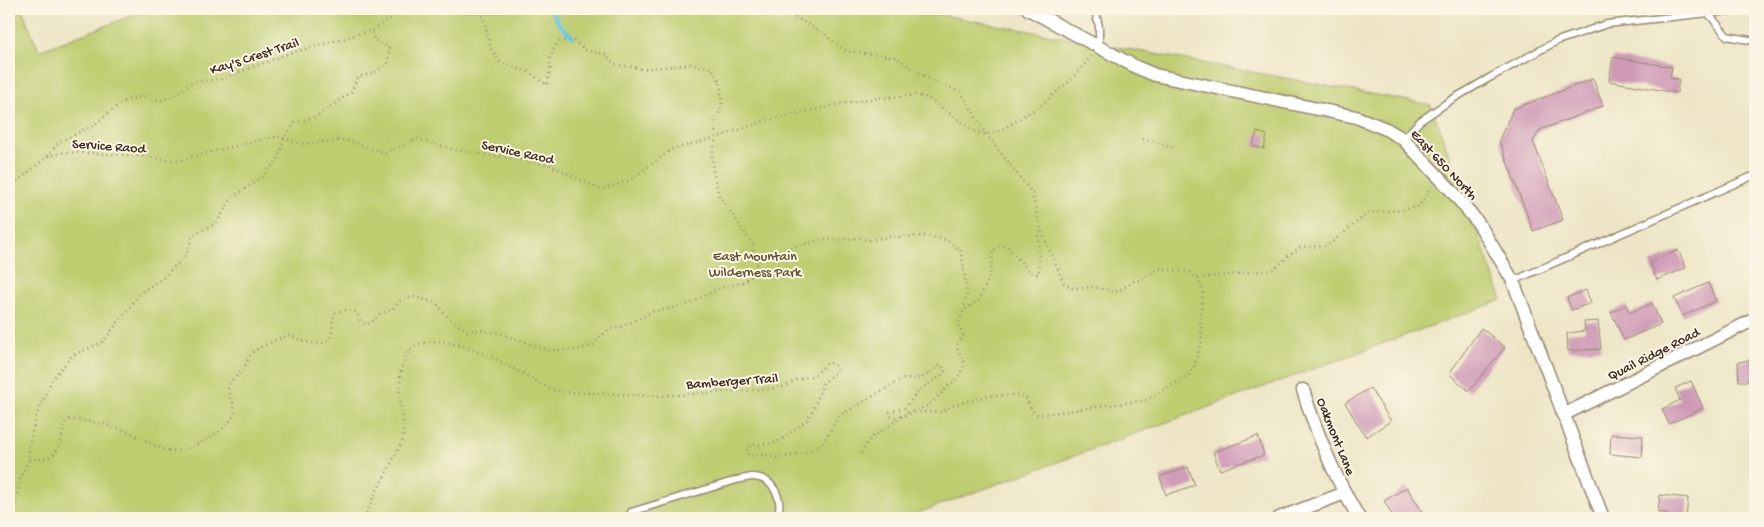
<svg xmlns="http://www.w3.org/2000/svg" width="1764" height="527" viewBox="0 0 1764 527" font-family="'Gochi Hand',sans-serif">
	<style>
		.green { fill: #becd6f; stroke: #7c7c46 }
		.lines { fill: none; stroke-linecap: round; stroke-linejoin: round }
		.stream { stroke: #66c6e4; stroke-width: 4 }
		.building { fill: #cd97b5 }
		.service-casing { stroke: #948872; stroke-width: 9 }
		.minor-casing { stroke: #948872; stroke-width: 15 }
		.path { stroke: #948872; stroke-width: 2.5; stroke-dasharray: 1 4; stroke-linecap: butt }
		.service { stroke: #fff; stroke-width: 6 }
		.minor { stroke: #fff; stroke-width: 12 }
		.labels { text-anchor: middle; stroke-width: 4; stroke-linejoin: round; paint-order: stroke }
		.street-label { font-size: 14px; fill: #3b2a1e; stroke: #fcf5e5 }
		.park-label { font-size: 14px; fill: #5c5332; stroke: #fcf5e5 }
	</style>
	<rect width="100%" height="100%" fill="#fcf5e5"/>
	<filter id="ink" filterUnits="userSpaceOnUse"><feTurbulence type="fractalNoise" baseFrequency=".02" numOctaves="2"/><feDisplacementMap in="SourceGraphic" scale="10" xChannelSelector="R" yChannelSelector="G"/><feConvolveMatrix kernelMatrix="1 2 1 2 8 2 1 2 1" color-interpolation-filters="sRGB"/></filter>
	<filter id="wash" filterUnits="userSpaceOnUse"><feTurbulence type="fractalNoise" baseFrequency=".0096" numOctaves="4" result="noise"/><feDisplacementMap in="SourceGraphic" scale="20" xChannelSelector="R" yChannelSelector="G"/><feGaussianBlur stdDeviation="1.12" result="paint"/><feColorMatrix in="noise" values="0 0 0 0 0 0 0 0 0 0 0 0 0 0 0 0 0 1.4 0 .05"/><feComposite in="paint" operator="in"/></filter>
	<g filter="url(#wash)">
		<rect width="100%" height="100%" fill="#ede5c5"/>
		<polygon class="green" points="9,9 22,9 39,51 150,9 910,9 1431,105 1502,300 904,518 9,518"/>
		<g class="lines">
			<polyline class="stream" points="551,9 559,24 573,37"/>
		</g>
		<g id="blocks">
			<g class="building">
				<polygon points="1613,57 1672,67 1670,78 1679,79 1677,93 1609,81"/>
				<polygon points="1593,79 1603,106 1540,130 1533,141 1563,220 1533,231 1499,140 1513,109"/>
				<polygon points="1257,132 1267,135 1264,149 1253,146"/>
				<polygon points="1678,250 1686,268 1657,280 1650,263"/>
				<polygon points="1708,283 1716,301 1683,316 1674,298"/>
				<polygon points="1586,290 1591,303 1572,310 1567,298"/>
				<polygon points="1652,303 1661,324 1624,340 1611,312 1626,305 1630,313"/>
				<polygon points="1598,321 1601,349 1568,351 1567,333 1585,331 1584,322"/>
				<polygon points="1481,328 1505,347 1469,391 1449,374"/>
				<polygon points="1755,359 1755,381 1739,381 1738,362"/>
				<polygon points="1691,381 1703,408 1669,424 1662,409 1680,400 1675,388"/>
				<polygon points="1370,388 1391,421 1366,437 1345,403"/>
				<polygon points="1611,434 1643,436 1642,457 1610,454"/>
				<polygon points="1258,436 1264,455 1220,470 1213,452"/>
				<polygon points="1188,467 1195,485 1166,495 1160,477"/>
				<polygon points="1407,487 1426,518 1394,518 1384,501"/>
				<polygon points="1660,495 1688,498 1686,518 1668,518 1668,513 1658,512"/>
			</g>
		</g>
	</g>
	<g filter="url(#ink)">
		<use href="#blocks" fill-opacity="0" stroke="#948872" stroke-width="1"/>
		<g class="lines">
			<defs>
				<g id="service">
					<polyline points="1095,9 1099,27 1099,46"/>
					<polyline points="1708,13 1727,36 1755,41"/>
					<polyline points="1403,139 1420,121 1451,100 1491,77 1557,41 1607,24 1746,9"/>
					<polyline points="1513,281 1755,175"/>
					<path d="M631,512L740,479C744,479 749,477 752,477C774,477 784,500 777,518"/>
				</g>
				<g id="minor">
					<polyline points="1028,9 1136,67 1155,75 1356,117 1386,129 1403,139 1452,191 1479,224 1513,281 1603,518"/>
					<path d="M1303,390C1317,435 1335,478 1359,518"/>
					<polyline points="1563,415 1755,319"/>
					<polyline points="1279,518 1345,493"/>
				</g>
			</defs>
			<use href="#service" class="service-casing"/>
			<use href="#minor" class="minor-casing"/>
			<g class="path">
				<polyline points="1143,139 1173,147"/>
				<polyline points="47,156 59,142 94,125 122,102 147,95 159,101 173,96 192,82 221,79 290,53 342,39 372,30 405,9"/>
				<polyline points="9,188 47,157 64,152 133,155 178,161 214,151 278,136 301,144 346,140 385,153 417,139 456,150 548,164 601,190 630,180 672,149 716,138 764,121 840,104 870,99 915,95 928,98 976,132 986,134 999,131 1011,124 1040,106 1072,79 1091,56"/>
				<polyline points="758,260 785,249 823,239 837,240 859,238 869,240 889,237 930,236 947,240 960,250 963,261 967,292 964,309"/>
				<polyline points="1198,278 1271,270 1276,268 1290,254 1301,247 1327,246 1368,213 1402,210 1420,206 1431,186"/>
				<polyline points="907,413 928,406 958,377 963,369 964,363 962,356 957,350 958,344 963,335 958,325 960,319 964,310 979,300 990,276 993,251 998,246 1007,246 1030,272 1037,274 1039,273 1038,236 1040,231"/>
				<polyline points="861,453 871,438 903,416"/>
				<path d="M29,459C48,460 59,457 62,436C63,428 61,424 70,419C89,421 111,425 129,432C145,439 157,450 175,451C189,452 231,428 234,414C237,403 225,395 229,385C232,378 238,376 242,371C246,367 247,359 251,354C257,347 279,339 288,335C300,339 324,352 331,335C334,327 331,319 336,312L346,310L356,312L360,320L365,324L371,323L380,314L393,309L398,302L406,298L414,297L433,302L440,306L442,311L450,319L468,331L481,330L499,333L549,350H577L593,345L598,338L610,329L621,327L654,311L668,309L689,304L720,288L741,283L754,275L758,260L754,252L752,243L719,195L713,171L712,155L716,138L714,123L722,106L720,82L712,68L691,64L644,69L614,64L605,54L587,51L573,40L558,42L550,57V69L547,85L529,72L500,62L491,49L485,23L479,9"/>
				<polyline points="10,518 16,503 20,479 29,459 29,444 37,414 53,378 73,355 103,342 141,292 163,278 186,255 193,235 217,222 232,198 262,177 279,158 284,138 295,123 317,116 351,92 358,77 374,73 388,63 389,47 374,40 372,30"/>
				<path d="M365,518C371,498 384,479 393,460C396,453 401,446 403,439C405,426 402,417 401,405C399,392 399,376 403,363C420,308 521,373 550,389L563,392L659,396L770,389L786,386L796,380L812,376L816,374L827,363L834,364L837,371L823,383L813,410L806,421L781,440L772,444L751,445L746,450L747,453L750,456L763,455L778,458L809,452L822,444L837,419L841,415L902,379L922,378L939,366L942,365L945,371L942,375L922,388L904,408L890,412V416L894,418L917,412H941L954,405L987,396L1016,395L1026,398L1032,411L1038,415L1146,400L1188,376L1194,367L1202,340L1200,319L1203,292L1198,278L1191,273L1184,271L1160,269L1155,271L1140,280L1134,281L1119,291L1115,292L1095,287L1072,288L1064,283L1041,230L1032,193L986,134L961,92L935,82L911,68L896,57L846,51L820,31L779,9"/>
			</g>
			<use href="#service" class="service"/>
			<use href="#minor" class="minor"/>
		</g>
	</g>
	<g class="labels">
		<g class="street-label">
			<text transform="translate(254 55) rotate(-18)" y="5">Kay's Crest Trail</text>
			<text transform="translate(109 145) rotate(4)" y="5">Service Raod</text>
			<text transform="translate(518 151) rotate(12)" y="5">Service Raod</text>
			<text transform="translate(1445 164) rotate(47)" y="5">East 650 North</text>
			<text transform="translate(1653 353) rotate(-27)" y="5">Quail Ridge Road</text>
			<text transform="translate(732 380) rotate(-4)" y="5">Bamberger Trail</text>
			<text transform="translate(1337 436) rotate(68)" y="5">Oakmont Lane</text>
		</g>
		<g class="park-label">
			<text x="755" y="260">East Mountain<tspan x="755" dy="16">Wilderness Park</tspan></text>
		</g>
	</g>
	<rect width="1764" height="527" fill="none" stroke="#fcf5e5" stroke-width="30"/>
</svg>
